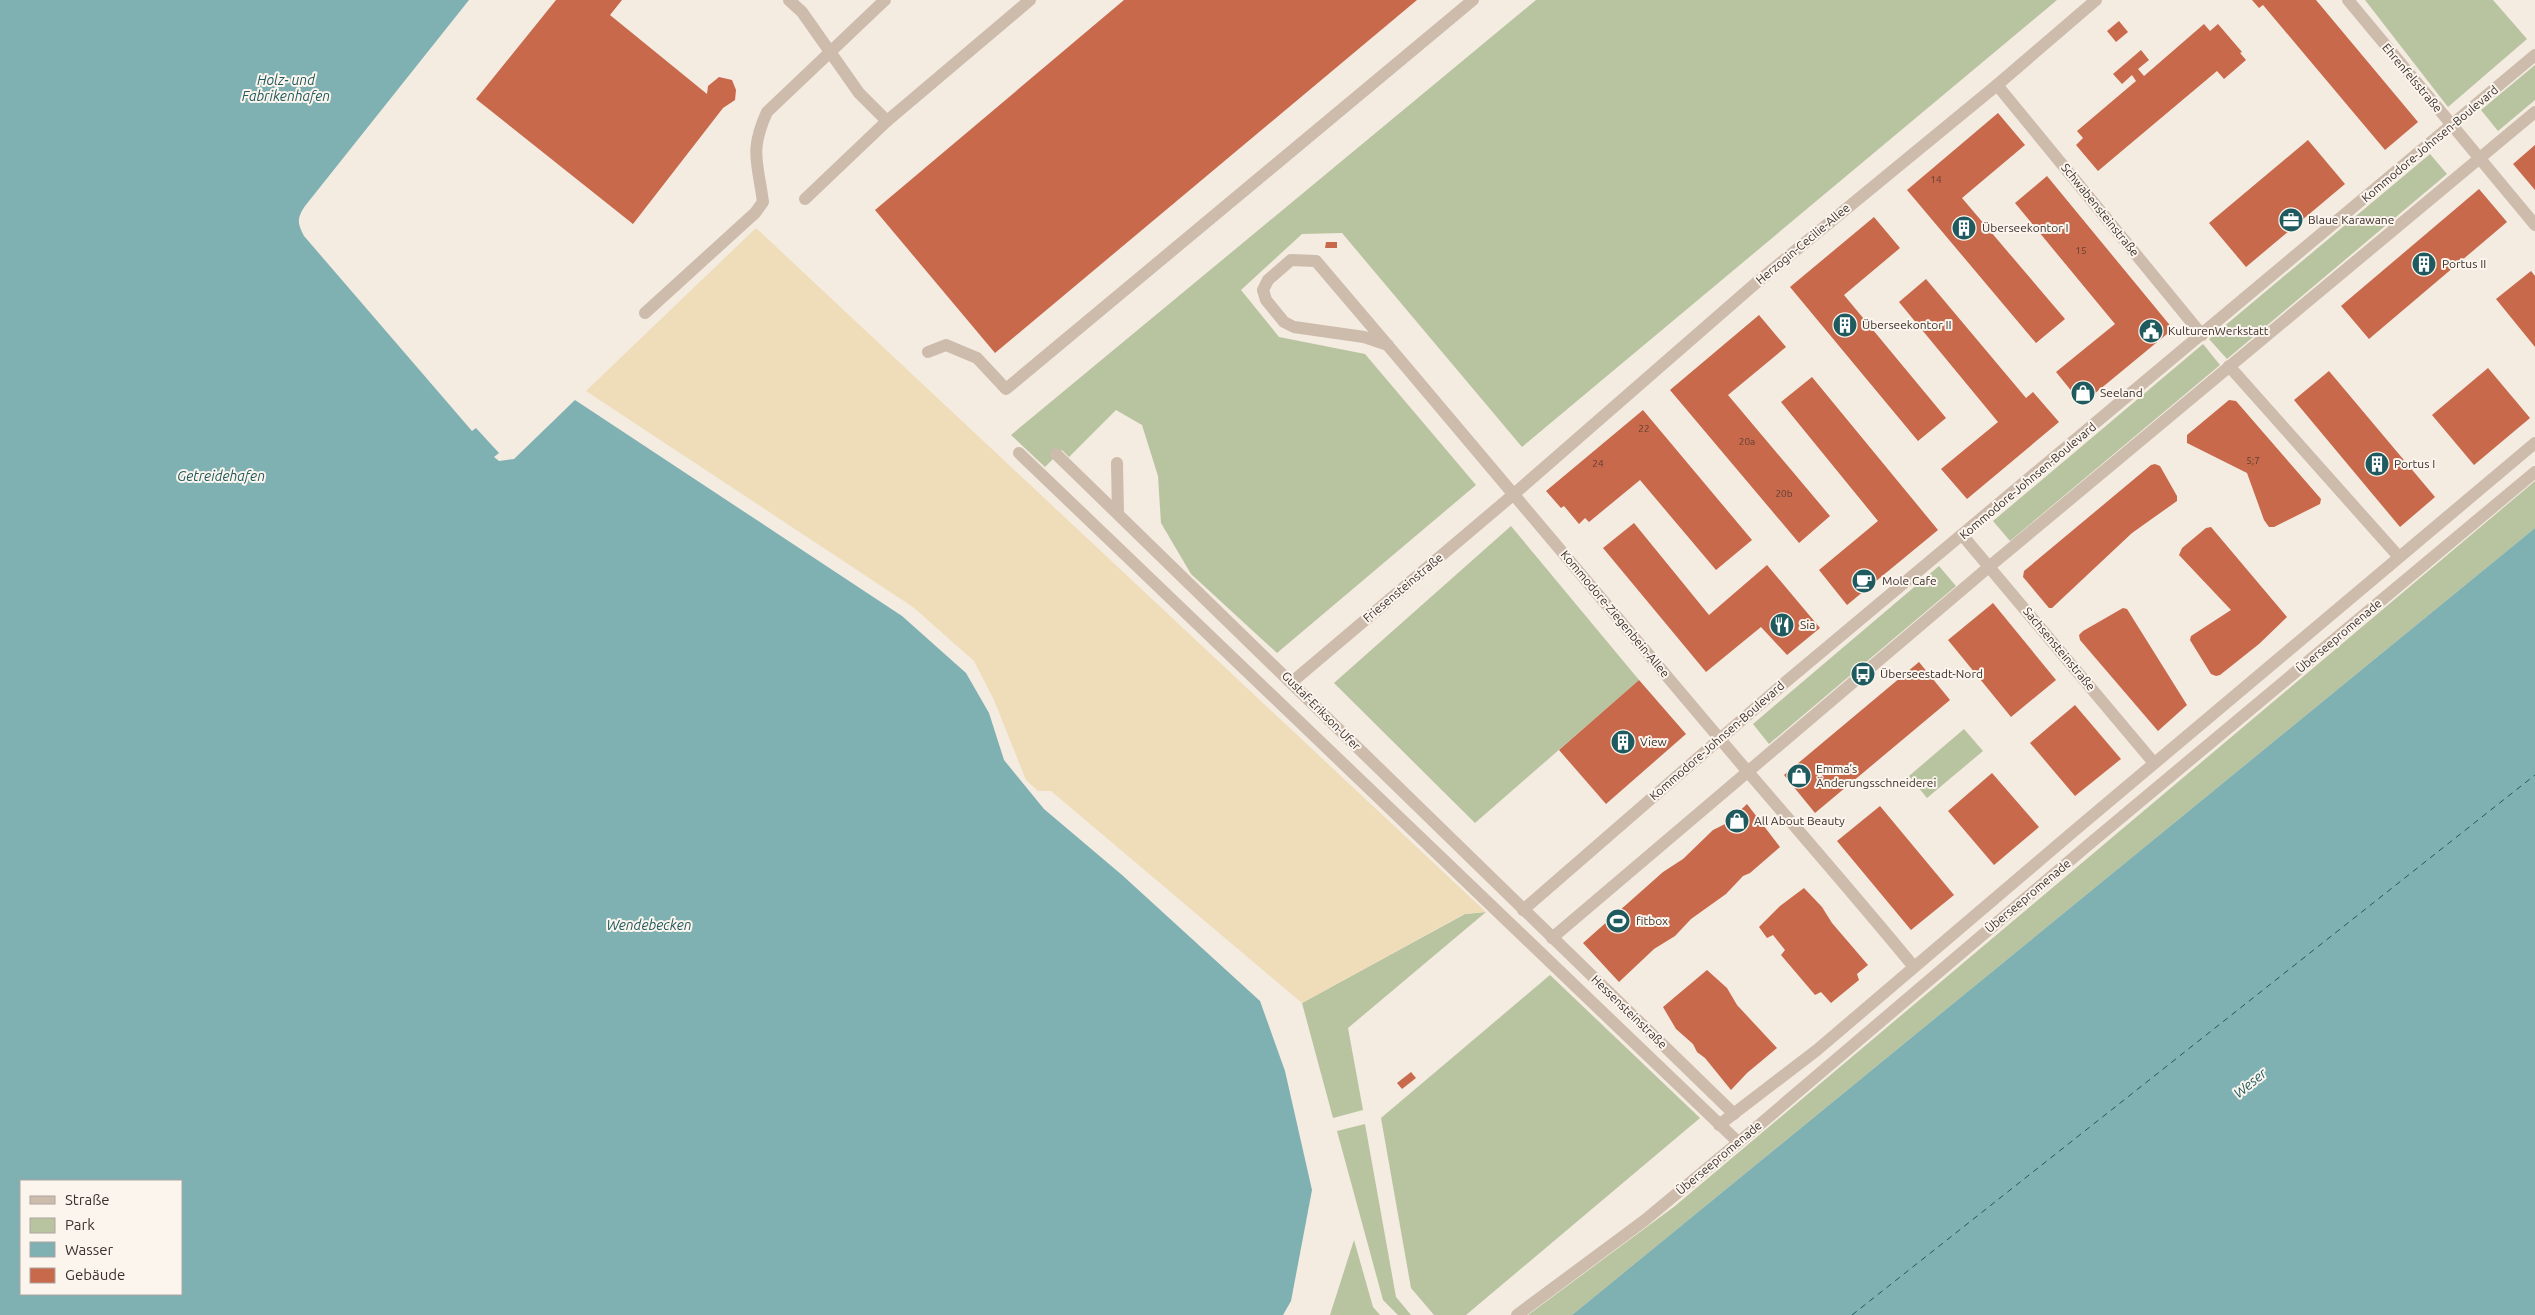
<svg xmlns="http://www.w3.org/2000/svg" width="2535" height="1315" viewBox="0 0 2535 1315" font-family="Ubuntu,sans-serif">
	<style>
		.green { fill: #b8c4a0 }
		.sand { fill: #efdcb8 }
		.water { fill: #7fb0b2; fill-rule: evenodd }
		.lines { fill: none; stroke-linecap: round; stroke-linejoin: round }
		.ferry { stroke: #1f5a5e; stroke-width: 1; stroke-dasharray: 6 5; stroke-linecap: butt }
		.building { fill: #c8694b }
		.minor { stroke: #cdbbac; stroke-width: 12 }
		.labels { text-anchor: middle; stroke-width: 4; stroke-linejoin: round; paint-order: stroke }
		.number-label { font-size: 10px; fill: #5e3e33 }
		.street-label { font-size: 12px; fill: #3b302b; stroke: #fbf5ee }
		.poi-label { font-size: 12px; fill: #3b302b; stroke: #fbf5ee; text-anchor: start }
		.water-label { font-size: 14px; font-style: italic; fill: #1f5a5e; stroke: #fbf5ee }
	</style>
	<rect width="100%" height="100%" fill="#f4ebe1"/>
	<g class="green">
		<polygon points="1536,0 2057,0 1522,447 1342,233 1302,234 1241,290 1279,337 1365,354 1476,485 1277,653 1191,574 1161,523 1158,476 1142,425 1116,410 1069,457 1062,450 1045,467 1011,435"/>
		<polygon points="2365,0 2493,0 2527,39 2448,107"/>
		<polygon points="2535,65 2535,100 2498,131 2481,110"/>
		<polygon points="2430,154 2447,174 2227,359 2209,339"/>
		<polygon points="2203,344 2220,365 2010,541 1993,521"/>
		<polygon points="2535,481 2535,528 1572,1315 1528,1315 1675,1206"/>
		<polygon points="1511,526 1639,680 1475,823 1334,683"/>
		<polygon points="1939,566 1956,586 1769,744 1753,724"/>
		<polygon points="1964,729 1983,751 1927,798 1909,776"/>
		<polygon points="1486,912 1348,1028 1363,1110 1333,1118 1302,1003 1465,914"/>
		<polygon points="1550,975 1700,1118 1466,1315 1434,1315 1411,1288 1381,1118"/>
		<polygon points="1365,1124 1396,1297 1411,1315 1398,1315 1383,1300 1337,1131"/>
		<polygon points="1354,1240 1373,1307 1380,1315 1330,1315"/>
	</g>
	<polygon class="sand" points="756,228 1486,912 1464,914 1302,1003 1051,791 1038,791 1026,780 994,700 974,661 913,607 586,391"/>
	<g class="water">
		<path d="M0,0H469L305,206C297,218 297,223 304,236L472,431L476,428L499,453L494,457L499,461L514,459L575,400L902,616L966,673L989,713L1004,760L1044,809L1122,875L1260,1001L1285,1071L1312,1190L1291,1301L1283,1315H0ZM21,1181H181V1294H21Z"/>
		<polygon points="2535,528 2535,1315 1572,1315"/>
	</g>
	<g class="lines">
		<polyline class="ferry" points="1852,1315 2535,775"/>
	</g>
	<g class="building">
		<polygon points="556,0 622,0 610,15 707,94 708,86 719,77 732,80 736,90 735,100 723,108 633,224 476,99"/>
		<polygon points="1124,0 1417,0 995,353 875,210"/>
		<polygon points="2252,0 2316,0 2418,122 2385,150 2263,5 2259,8"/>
		<polygon points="2119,21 2128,32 2116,42 2107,31"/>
		<polygon points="2204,24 2210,31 2218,24 2242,52 2240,53 2246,60 2224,79 2217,71 2098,171 2076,145 2083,138 2077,131 2136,81 2132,75 2122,84 2113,74 2141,50 2149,60 2138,69 2144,76"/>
		<polygon points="1998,113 2025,145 1962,198 2065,319 2036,343 1907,190"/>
		<polygon points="2308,140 2345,184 2246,267 2209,223"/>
		<polygon points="2535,145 2535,190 2513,164"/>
		<polygon points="2047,176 2173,329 2082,404 2056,372 2115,324 2015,203"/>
		<polygon points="2479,189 2507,222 2369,339 2341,306"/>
		<polygon points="1874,217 1900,248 1844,295 1946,418 1918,441 1790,287"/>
		<polygon points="1326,242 1337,242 1337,248 1325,248"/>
		<polygon points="2531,271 2535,276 2535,347 2496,299"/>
		<polygon points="1926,279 2026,398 2033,392 2059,422 1967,499 1941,469 1998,422 1899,302"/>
		<polygon points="1759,315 1786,347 1728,395 1830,516 1799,543 1670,390"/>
		<polygon points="2488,368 2530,418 2474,465 2432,415"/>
		<polygon points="2329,371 2435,497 2400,527 2294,400"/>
		<polygon points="1812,377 1938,530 1847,605 1819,570 1878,521 1781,402"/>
		<polygon points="2229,400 2236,401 2321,499 2320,504 2274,527 2269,527 2264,520 2247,473 2187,443 2187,435"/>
		<polygon points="1643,410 1752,540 1716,570 1640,480 1589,522 1585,518 1579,524 1564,506 1561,508 1546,491"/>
		<polygon points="2155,464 2160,466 2177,496 2177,501 2132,533 2052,608 2049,608 2023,577 2024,571 2151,465"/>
		<polygon points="1634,523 1709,615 1767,565 1820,628 1787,655 1761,627 1706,672 1603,548"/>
		<polygon points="2211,527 2287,617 2259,644 2220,675 2216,676 2211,674 2190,640 2191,636 2231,610 2179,555 2182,548 2206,528"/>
		<polygon points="1993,603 2056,680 2011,717 1948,640"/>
		<polygon points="2123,608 2127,609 2187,705 2158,731 2080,640 2079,635 2083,631"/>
		<polygon points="1919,662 1950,700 1815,813 1784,775"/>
		<polygon points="1639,680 1686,734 1606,804 1559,750"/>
		<polygon points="2075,705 2121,759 2075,796 2030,743"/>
		<polygon points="1992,773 2039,827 1994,865 1948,811"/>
		<polygon points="1747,804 1780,847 1750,873 1743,876 1726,894 1691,919 1675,936 1654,949 1619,982 1583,943 1663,872 1683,859 1713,830 1727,823"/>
		<polygon points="1880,806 1954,895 1911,930 1837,841"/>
		<polygon points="1804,888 1822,907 1832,923 1868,965 1857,974 1859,980 1831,1003 1821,992 1815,995 1781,955 1785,950 1773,935 1767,938 1759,927 1780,906"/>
		<polygon points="1707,970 1727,988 1737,1005 1777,1048 1747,1073 1731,1090 1705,1058 1697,1052 1693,1044 1676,1029 1663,1007"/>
		<polygon points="1411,1072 1416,1078 1402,1089 1397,1083"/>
	</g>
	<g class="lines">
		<g class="minor">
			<polyline points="789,0 802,12 859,93 887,121"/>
			<polyline points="2348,0 2535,225"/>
			<polyline points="1997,85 2202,335"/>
			<polyline points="805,199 887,121 1030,0"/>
			<path d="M645,313L755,213L763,202C758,163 749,151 767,112L885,0"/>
			<path d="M1388,345L1364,337L1294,327L1284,322L1266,300L1263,290L1268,280L1291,260L1316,261C1446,413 1574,567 1703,719C1773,802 1845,883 1914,967"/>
			<polyline points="928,352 946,345 977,358 1006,389 1473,0"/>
			<polyline points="2229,366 2399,557"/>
			<polyline points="1019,453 1738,1142"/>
			<polyline points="1056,454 1734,1114"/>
			<polyline points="1117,463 1118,514"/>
			<polyline points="1963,536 2154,763"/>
			<polyline points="1292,682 1514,494 1756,283 1997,85 2096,0"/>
			<polyline points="1523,910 1782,685 2535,55"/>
			<polyline points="1552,938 1990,566 2535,112"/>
			<polyline points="1719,1125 1817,1050 2074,831 2535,443"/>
			<polyline points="1517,1315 1645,1220 1758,1126 2087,846 2535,472"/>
		</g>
	</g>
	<defs>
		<symbol id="office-disc" viewBox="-11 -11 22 22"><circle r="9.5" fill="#1f5a5e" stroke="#fbf5ee"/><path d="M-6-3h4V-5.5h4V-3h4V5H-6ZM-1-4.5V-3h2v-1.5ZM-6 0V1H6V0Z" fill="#fff"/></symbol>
		<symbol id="building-disc" viewBox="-11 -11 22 22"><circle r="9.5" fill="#1f5a5e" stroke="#fbf5ee"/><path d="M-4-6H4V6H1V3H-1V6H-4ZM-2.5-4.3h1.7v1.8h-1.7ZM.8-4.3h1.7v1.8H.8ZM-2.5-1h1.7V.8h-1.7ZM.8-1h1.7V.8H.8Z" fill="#fff"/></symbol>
		<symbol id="civic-disc" viewBox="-11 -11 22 22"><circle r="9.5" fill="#1f5a5e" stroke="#fbf5ee"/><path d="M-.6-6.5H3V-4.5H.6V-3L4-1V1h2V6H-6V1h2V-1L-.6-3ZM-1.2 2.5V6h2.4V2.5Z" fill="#fff"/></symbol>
		<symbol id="shop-disc" viewBox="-11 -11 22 22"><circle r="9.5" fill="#1f5a5e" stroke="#fbf5ee"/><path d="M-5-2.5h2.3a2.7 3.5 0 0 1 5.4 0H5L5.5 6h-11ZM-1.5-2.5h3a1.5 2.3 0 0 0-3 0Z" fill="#fff"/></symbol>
		<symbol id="cafe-disc" viewBox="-11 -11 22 22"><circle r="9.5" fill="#1f5a5e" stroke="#fbf5ee"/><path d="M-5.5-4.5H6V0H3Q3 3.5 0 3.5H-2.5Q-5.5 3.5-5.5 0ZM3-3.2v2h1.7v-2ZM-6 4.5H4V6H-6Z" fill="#fff"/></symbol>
		<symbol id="restaurant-disc" viewBox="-11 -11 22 22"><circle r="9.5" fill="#1f5a5e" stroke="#fbf5ee"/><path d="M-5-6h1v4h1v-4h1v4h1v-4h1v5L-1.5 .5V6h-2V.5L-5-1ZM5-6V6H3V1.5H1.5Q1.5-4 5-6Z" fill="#fff"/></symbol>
		<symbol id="bus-disc" viewBox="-11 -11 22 22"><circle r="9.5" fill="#1f5a5e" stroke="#fbf5ee"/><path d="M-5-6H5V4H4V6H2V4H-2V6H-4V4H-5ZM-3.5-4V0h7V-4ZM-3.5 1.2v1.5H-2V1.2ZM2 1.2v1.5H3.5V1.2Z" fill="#fff"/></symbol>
		<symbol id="stadium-disc" viewBox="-11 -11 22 22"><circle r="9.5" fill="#1f5a5e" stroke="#fbf5ee"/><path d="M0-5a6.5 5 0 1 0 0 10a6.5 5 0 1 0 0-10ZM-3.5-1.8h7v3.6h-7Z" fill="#fff"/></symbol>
	</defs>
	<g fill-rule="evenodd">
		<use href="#office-disc" x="2277" y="206" width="28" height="28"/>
		<use href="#building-disc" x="1950" y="214" width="28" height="28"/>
		<use href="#building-disc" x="2410" y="250" width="28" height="28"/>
		<use href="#building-disc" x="1831" y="311" width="28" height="28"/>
		<use href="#civic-disc" x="2137" y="317" width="28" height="28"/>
		<use href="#shop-disc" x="2069" y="379" width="28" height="28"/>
		<use href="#building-disc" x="2363" y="450" width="28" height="28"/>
		<use href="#cafe-disc" x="1850" y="567" width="28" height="28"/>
		<use href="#restaurant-disc" x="1768" y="611" width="28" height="28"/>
		<use href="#bus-disc" x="1849" y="660" width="28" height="28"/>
		<use href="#building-disc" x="1609" y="728" width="28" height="28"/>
		<use href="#shop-disc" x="1785" y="762" width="28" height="28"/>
		<use href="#shop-disc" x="1723" y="807" width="28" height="28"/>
		<use href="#stadium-disc" x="1604" y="907" width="28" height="28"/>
	</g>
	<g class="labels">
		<g class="number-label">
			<text x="1936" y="183">14</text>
			<text x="2081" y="254">15</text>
			<text x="1644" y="432">22</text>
			<text x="1747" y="445">20a</text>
			<text x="2253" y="464">5;7</text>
			<text x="1598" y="467">24</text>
			<text x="1784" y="497">20b</text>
		</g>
		<g class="street-label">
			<text transform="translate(2412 78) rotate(50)" y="4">Ehrenfelsstraße</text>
			<text transform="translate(2430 144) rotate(-40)" y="4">Kommodore-Johnsen-Boulevard</text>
			<text transform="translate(2100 210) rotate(51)" y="4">Schwabensteinstraße</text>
			<text transform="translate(1803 244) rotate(-40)" y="4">Herzogin-Cecilie-Allee</text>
			<text transform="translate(2028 481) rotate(-40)" y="4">Kommodore-Johnsen-Boulevard</text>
			<text transform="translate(1403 588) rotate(-40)" y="4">Friesensteinstraße</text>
			<text transform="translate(1615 614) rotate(50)" y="4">Kommodore-Ziegenbein-Allee</text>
			<text transform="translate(2339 636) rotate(-40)" y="4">Überseepromenade</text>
			<text transform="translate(2059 649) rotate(50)" y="4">Sachsensteinstraße</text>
			<text transform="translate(1321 711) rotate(45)" y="4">Gustaf-Erikson-Ufer</text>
			<text transform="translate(1717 741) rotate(-41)" y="4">Kommodore-Johnsen-Boulevard</text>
			<text transform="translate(2028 896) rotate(-40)" y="4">Überseepromenade</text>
			<text transform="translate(1629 1012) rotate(44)" y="4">Hessensteinstraße</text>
			<text transform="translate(1719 1158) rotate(-40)" y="4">Überseepromenade</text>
		</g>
		<g class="poi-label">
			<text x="2308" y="224">Blaue Karawane</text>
			<text x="1982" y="232">Überseekontor I</text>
			<text x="2442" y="268">Portus II</text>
			<text x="1862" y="329">Überseekontor II</text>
			<text x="2168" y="335">KulturenWerkstatt</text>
			<text x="2100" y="397">Seeland</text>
			<text x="2394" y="468">Portus I</text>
			<text x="1882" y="585">Mole Cafe</text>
			<text x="1800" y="629">Sia</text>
			<text x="1880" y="678">Überseestadt-Nord</text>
			<text x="1640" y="746">View</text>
			<text x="1816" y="773">Emma’s<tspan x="1816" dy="14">Änderungsschneiderei</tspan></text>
			<text x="1754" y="825">All About Beauty</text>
			<text x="1636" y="925">fitbox</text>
		</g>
		<g class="water-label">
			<text x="286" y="85">Holz- und<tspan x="286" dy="16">Fabrikenhafen</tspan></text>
			<text x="221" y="481">Getreidehafen</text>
			<text x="649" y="930">Wendebecken</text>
			<text transform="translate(2250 1083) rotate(-39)" y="5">Weser</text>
		</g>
	</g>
	<rect x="20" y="1180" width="162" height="115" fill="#fbf5ee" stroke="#aea6a0"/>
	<rect x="30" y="1196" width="25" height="8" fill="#cdbbac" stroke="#aea6a0"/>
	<text x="65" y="1205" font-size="15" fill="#3b302b">Straße</text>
	<rect x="30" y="1218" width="25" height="15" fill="#b8c4a0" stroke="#aea6a0"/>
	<text x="65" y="1230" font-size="15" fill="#3b302b">Park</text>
	<rect x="30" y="1242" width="25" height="15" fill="#7fb0b2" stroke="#aea6a0"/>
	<text x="65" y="1255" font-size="15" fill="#3b302b">Wasser</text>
	<rect x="30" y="1268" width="25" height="15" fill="#c8694b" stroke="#aea6a0"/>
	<text x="65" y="1280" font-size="15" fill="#3b302b">Gebäude</text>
</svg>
